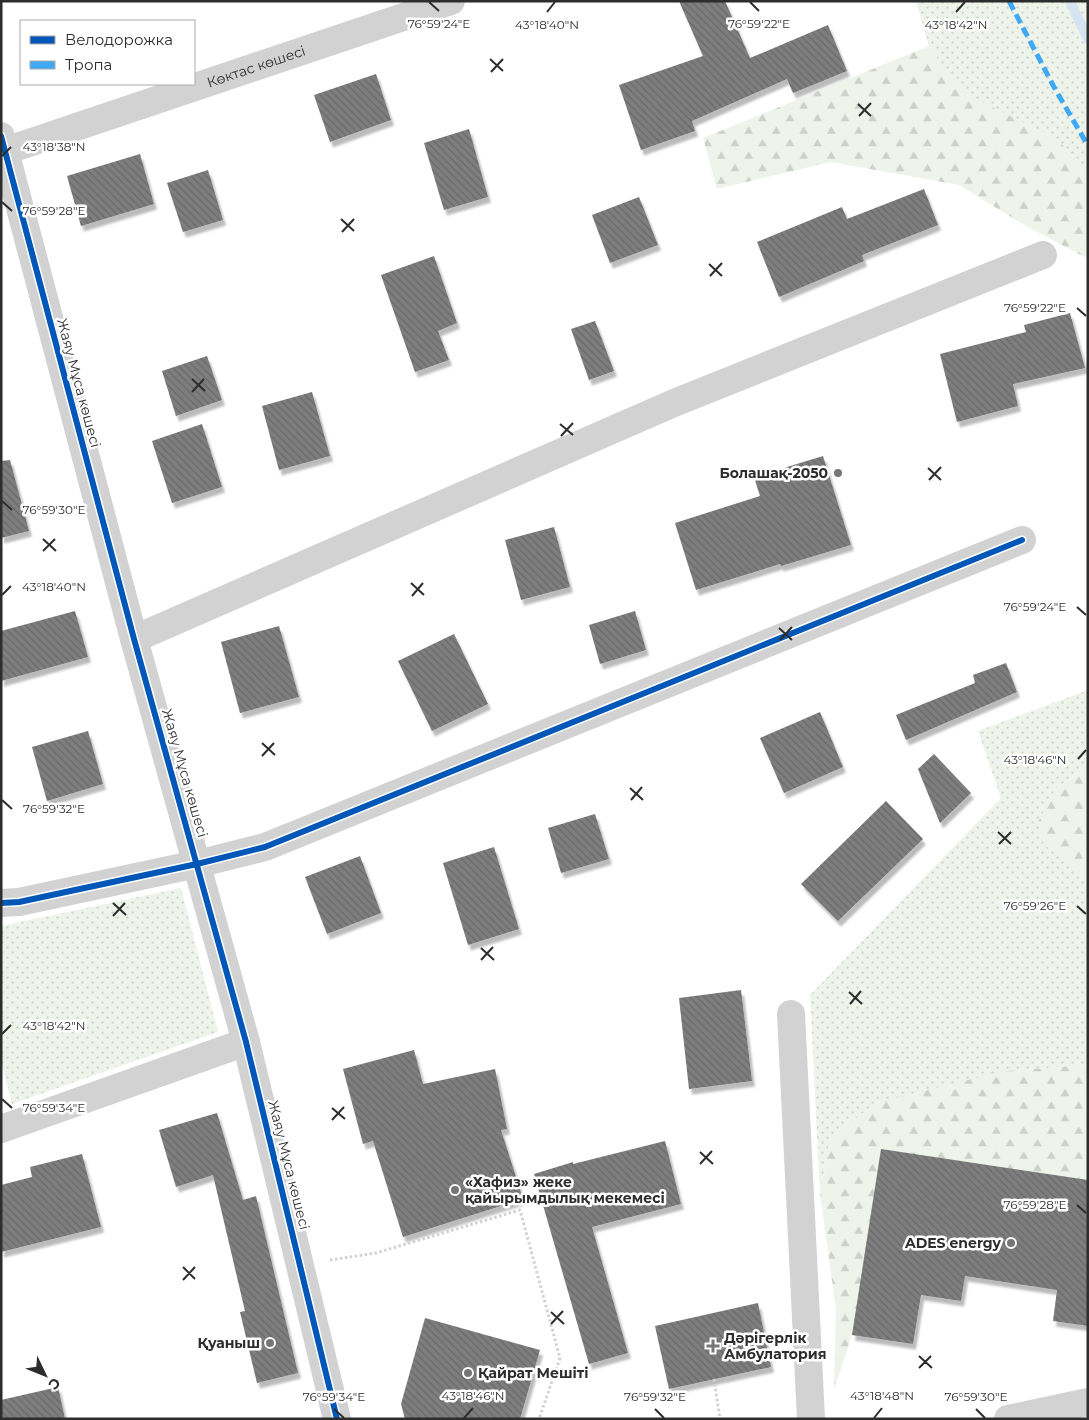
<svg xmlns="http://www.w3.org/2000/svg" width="1089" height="1420" viewBox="0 0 1089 1420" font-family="Montserrat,sans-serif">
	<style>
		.grass { fill: url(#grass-dots) }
		.forest { fill: url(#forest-firs) }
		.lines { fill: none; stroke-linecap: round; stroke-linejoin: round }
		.stream { stroke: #d6e4f2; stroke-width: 10 }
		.building { fill: url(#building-back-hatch); filter: url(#shadow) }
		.path { stroke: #d2d2d2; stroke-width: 3; stroke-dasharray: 2.5 2.5; stroke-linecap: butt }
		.minor { stroke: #d2d2d2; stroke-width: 28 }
		.quiet { stroke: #3fa9f5; stroke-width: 5; stroke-dasharray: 10 5; stroke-linecap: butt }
		.cycleway-casing { stroke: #fff; stroke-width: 9 }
		.cycleway { stroke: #0057b8; stroke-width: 6 }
		.ticks { fill: none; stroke: #2d2d2d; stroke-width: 2 }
		.poi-dot { fill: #767676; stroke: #fff; stroke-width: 2 }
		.labels { text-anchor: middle; stroke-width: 5; stroke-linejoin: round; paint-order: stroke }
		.street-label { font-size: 14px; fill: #2d2d2d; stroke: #fff }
		.poi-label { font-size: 14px; font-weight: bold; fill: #2d2d2d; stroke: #fff; text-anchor: end }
		.ticks-label { font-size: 12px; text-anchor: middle; fill: #2d2d2d; stroke: #fff; stroke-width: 5; stroke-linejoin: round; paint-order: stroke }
	</style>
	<defs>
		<pattern id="grass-dots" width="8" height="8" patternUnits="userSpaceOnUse" patternTransform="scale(1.25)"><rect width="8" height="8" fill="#eef4ea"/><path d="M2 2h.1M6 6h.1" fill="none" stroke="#ccd2c9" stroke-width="1.8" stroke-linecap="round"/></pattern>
		<pattern id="forest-firs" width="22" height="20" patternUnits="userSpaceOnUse" patternTransform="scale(1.25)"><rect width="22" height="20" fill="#eef4ea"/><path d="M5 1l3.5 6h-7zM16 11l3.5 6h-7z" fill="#ccd2c9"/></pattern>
		<pattern id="building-back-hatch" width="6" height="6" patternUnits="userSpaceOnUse" patternTransform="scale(1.25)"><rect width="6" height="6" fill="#7e7e7e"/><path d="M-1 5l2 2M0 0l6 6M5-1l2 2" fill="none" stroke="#686868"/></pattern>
		<filter id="shadow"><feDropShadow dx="3" dy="5.5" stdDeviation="1" flood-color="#0004"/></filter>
	</defs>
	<rect width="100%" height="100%" fill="#fff"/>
	<g class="grass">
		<polygon points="916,1 1088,1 1088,172 1058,140 963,93 929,46"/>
		<polygon points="1088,690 1088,767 1055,789 1084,877 1088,881 1088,1065 1005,1071 830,1140 820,1194 810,995 1001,798 978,731"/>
		<polygon points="181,888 218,1032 12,1104 1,1060 1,926"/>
	</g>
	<g class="forest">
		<polygon points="929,46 964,93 1058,140 1088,172 1088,259 1024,225 959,185 831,162 717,189 703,138"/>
		<polygon points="1088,767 1088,881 1044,844 1038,822 1055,789"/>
		<polygon points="1088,1065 1088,1180 852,1335 834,1390 836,1309 820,1194 830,1140 875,1103 1005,1071"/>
	</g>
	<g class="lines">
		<polyline class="stream" points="1070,1 1088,39"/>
	</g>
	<g class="building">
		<polygon points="679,1 725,1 750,58 828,25 847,71 793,93 787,79 692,121 695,131 641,150 619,85 703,56"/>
		<polygon points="376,74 391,120 330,142 314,95"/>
		<polygon points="469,129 488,197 444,210 424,143"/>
		<polygon points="140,154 154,204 81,226 67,176"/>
		<polygon points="208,170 223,220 183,232 167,183"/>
		<polygon points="924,189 938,225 862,255 864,261 779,297 757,242 842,207 847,219"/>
		<polygon points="639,197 658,245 610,263 592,215"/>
		<polygon points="434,256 457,323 438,331 449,360 415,372 381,275"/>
		<polygon points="1070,313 1085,368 1013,384 1018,406 957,422 940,354 1026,332 1024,325"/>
		<polygon points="595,321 614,371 589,380 571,329"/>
		<polygon points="207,356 222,400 176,416 162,371"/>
		<polygon points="312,392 330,456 279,470 262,406"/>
		<polygon points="202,424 222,487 172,503 152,441"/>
		<polygon points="823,456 851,545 781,566 780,564 696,590 675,523 760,496 754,477"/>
		<polygon points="10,460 29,531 1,538 1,461"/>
		<polygon points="554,527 570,587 521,600 505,540"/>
		<polygon points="75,611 88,657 1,681 1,631"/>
		<polygon points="635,611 646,650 600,664 589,625"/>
		<polygon points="279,626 299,697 240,713 221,642"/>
		<polygon points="454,634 488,704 432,731 398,661"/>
		<polygon points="1006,663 1017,692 906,740 896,715 975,683 973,675"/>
		<polygon points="820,712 843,767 784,793 760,738"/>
		<polygon points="88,731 103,784 47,801 32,747"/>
		<polygon points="934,754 971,793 940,823 918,769"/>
		<polygon points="886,801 923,839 838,921 801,884"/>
		<polygon points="595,814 609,859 561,873 548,828"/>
		<polygon points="494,847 519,929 468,945 443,863"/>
		<polygon points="360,856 381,913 327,934 305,877"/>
		<polygon points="741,990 752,1081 689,1089 679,998"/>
		<polygon points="414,1050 423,1084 495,1069 507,1129 501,1130 523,1199 403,1237 373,1141 363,1144 343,1069"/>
		<polygon points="217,1113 243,1200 256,1196 298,1373 257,1383 240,1312 245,1311 213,1175 176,1187 159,1130"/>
		<polygon points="665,1141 681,1204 592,1227 628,1353 589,1364 534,1174 573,1162 573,1164"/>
		<polygon points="881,1149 1088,1180 1088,1326 1053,1321 1057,1290 965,1276 961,1301 921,1295 913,1344 852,1335"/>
		<polygon points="82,1154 101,1227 1,1252 1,1185 32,1177 30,1167"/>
		<polygon points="758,1303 771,1367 669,1389 655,1326"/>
		<polygon points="425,1318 540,1350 520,1419 405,1419 401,1404"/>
		<polygon points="58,1387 65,1419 1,1419 1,1400"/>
	</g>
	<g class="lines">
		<g class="path">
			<polyline points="330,1260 376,1253 520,1210 560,1358 539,1419"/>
			<polyline points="714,1379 720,1419"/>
		</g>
		<g class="minor">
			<polyline points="1,136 134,639 246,1042 337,1419"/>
			<path id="s1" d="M5,151L451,1"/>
			<polyline points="134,639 674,403 1043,255"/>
			<polyline points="1,903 19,902 197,864 265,847 1022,540"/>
			<polyline points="791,1014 811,1419"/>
			<polyline points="1,1129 246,1042"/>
			<polyline points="1008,1419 1088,1402"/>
		</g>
		<polyline class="quiet" points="1009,1 1054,87 1088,146"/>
		<defs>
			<g id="cycleway">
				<polyline points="1,136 134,639 246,1042 337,1419"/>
				<polyline points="1,903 19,902 197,864 265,847 1022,540"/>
			</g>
		</defs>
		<use href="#cycleway" class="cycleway-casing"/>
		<use href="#cycleway" class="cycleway"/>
	</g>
	<path class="ticks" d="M429,2L439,11M750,2L759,11M547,12L555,2M956,12L965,2M490,59L503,71M491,72L503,59M858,104L871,116M859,116L871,103M2,156L11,147M2,202L12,211M341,219L354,231M342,232L354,219M709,264L722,276M710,276L722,263M1077,308L1086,316M192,379L205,391M192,392L204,379M560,424L573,435M561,436L573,423M928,468L941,480M929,480L941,467M2,501L12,510M43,539L56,551M43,551L55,539M411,583L424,595M2,595L11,586M412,596L423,583M1077,607L1086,615M779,628L792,640M780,640L792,627M262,743L275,755M262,756L274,743M1078,759L1086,750M630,788L643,800M2,800L12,809M631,800L642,787M998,832L1011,844M999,844L1011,832M113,903L126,915M1077,906L1086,914M113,916L125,903M481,948L494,960M481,960L493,947M849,992L862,1004M850,1004L861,991M2,1034L11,1025M2,1099L12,1108M332,1108L345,1119M332,1120L344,1107M700,1152L713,1164M700,1164L712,1151M1077,1205L1086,1213M183,1267L195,1279M183,1280L195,1267M551,1312L564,1324M551,1324L563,1311M919,1356L932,1368M919,1368L931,1356M334,1409L344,1418M655,1409L664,1418M976,1409L985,1418M464,1418L473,1408M874,1418L882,1408"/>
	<g class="poi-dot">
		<circle cx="838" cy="473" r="5"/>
		<circle cx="455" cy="1190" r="5"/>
		<circle cx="1011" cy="1243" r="5"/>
		<circle cx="270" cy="1343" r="5"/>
		<path d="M710.5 1338.5h5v5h5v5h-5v5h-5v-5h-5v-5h5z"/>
		<circle cx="468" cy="1373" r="5"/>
	</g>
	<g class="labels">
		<g class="street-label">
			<text dy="5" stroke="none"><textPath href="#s1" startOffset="265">Көктас көшесі</textPath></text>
			<text transform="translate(79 383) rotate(75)" y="5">Жаяу Мұса көшесі</text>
			<text transform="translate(185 773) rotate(74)" y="5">Жаяу Мұса көшесі</text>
			<text transform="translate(289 1165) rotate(76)" y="5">Жаяу Мұса көшесі</text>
		</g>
		<g class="poi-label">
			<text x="828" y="478">Болашақ-2050</text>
			<text x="465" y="1187" text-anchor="start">«Хафиз» жеке<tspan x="465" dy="16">қайырымдылық мекемесі</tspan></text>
			<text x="1001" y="1248">ADES energy</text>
			<text x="724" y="1343" text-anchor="start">Дәрігерлік<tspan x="724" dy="16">Амбулатория</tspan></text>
			<text x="260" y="1348">Қуаныш</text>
			<text x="478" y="1378" text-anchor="start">Қайрат Мешіті</text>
		</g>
	</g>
	<g class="ticks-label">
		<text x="439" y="28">76°59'24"E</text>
		<text x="759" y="28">76°59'22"E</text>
		<text x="547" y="29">43°18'40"N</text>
		<text x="956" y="29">43°18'42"N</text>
		<text x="54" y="151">43°18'38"N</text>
		<text x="54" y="215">76°59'28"E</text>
		<text x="1035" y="312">76°59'22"E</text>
		<text x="54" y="514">76°59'30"E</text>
		<text x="54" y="591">43°18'40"N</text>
		<text x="1035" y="611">76°59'24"E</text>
		<text x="1035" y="764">43°18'46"N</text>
		<text x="54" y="813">76°59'32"E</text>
		<text x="1035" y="910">76°59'26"E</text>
		<text x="54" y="1030">43°18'42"N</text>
		<text x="54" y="1112">76°59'34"E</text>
		<text x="1035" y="1209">76°59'28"E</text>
		<text x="473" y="1400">43°18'46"N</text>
		<text x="882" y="1400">43°18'48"N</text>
		<text x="334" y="1401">76°59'34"E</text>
		<text x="655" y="1401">76°59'32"E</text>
		<text x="976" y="1401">76°59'30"E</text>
	</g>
	<rect width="1089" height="1420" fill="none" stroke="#2d2d2d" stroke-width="5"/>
	<rect x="20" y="20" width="175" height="65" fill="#ffffff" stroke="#ababab"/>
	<rect x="30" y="36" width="25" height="8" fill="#0057b8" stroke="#ababab"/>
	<text x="65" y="45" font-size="15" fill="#2d2d2d">Велодорожка</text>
	<rect x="30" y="61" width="25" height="8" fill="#3fa9f5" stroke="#ababab"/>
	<text x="65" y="70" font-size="15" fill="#2d2d2d">Тропа</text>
	<g transform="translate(45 1375) rotate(133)" stroke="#ffffff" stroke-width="4" paint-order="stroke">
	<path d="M0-4L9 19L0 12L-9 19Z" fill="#2d2d2d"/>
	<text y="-8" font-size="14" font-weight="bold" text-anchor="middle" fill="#2d2d2d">С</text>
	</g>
</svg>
